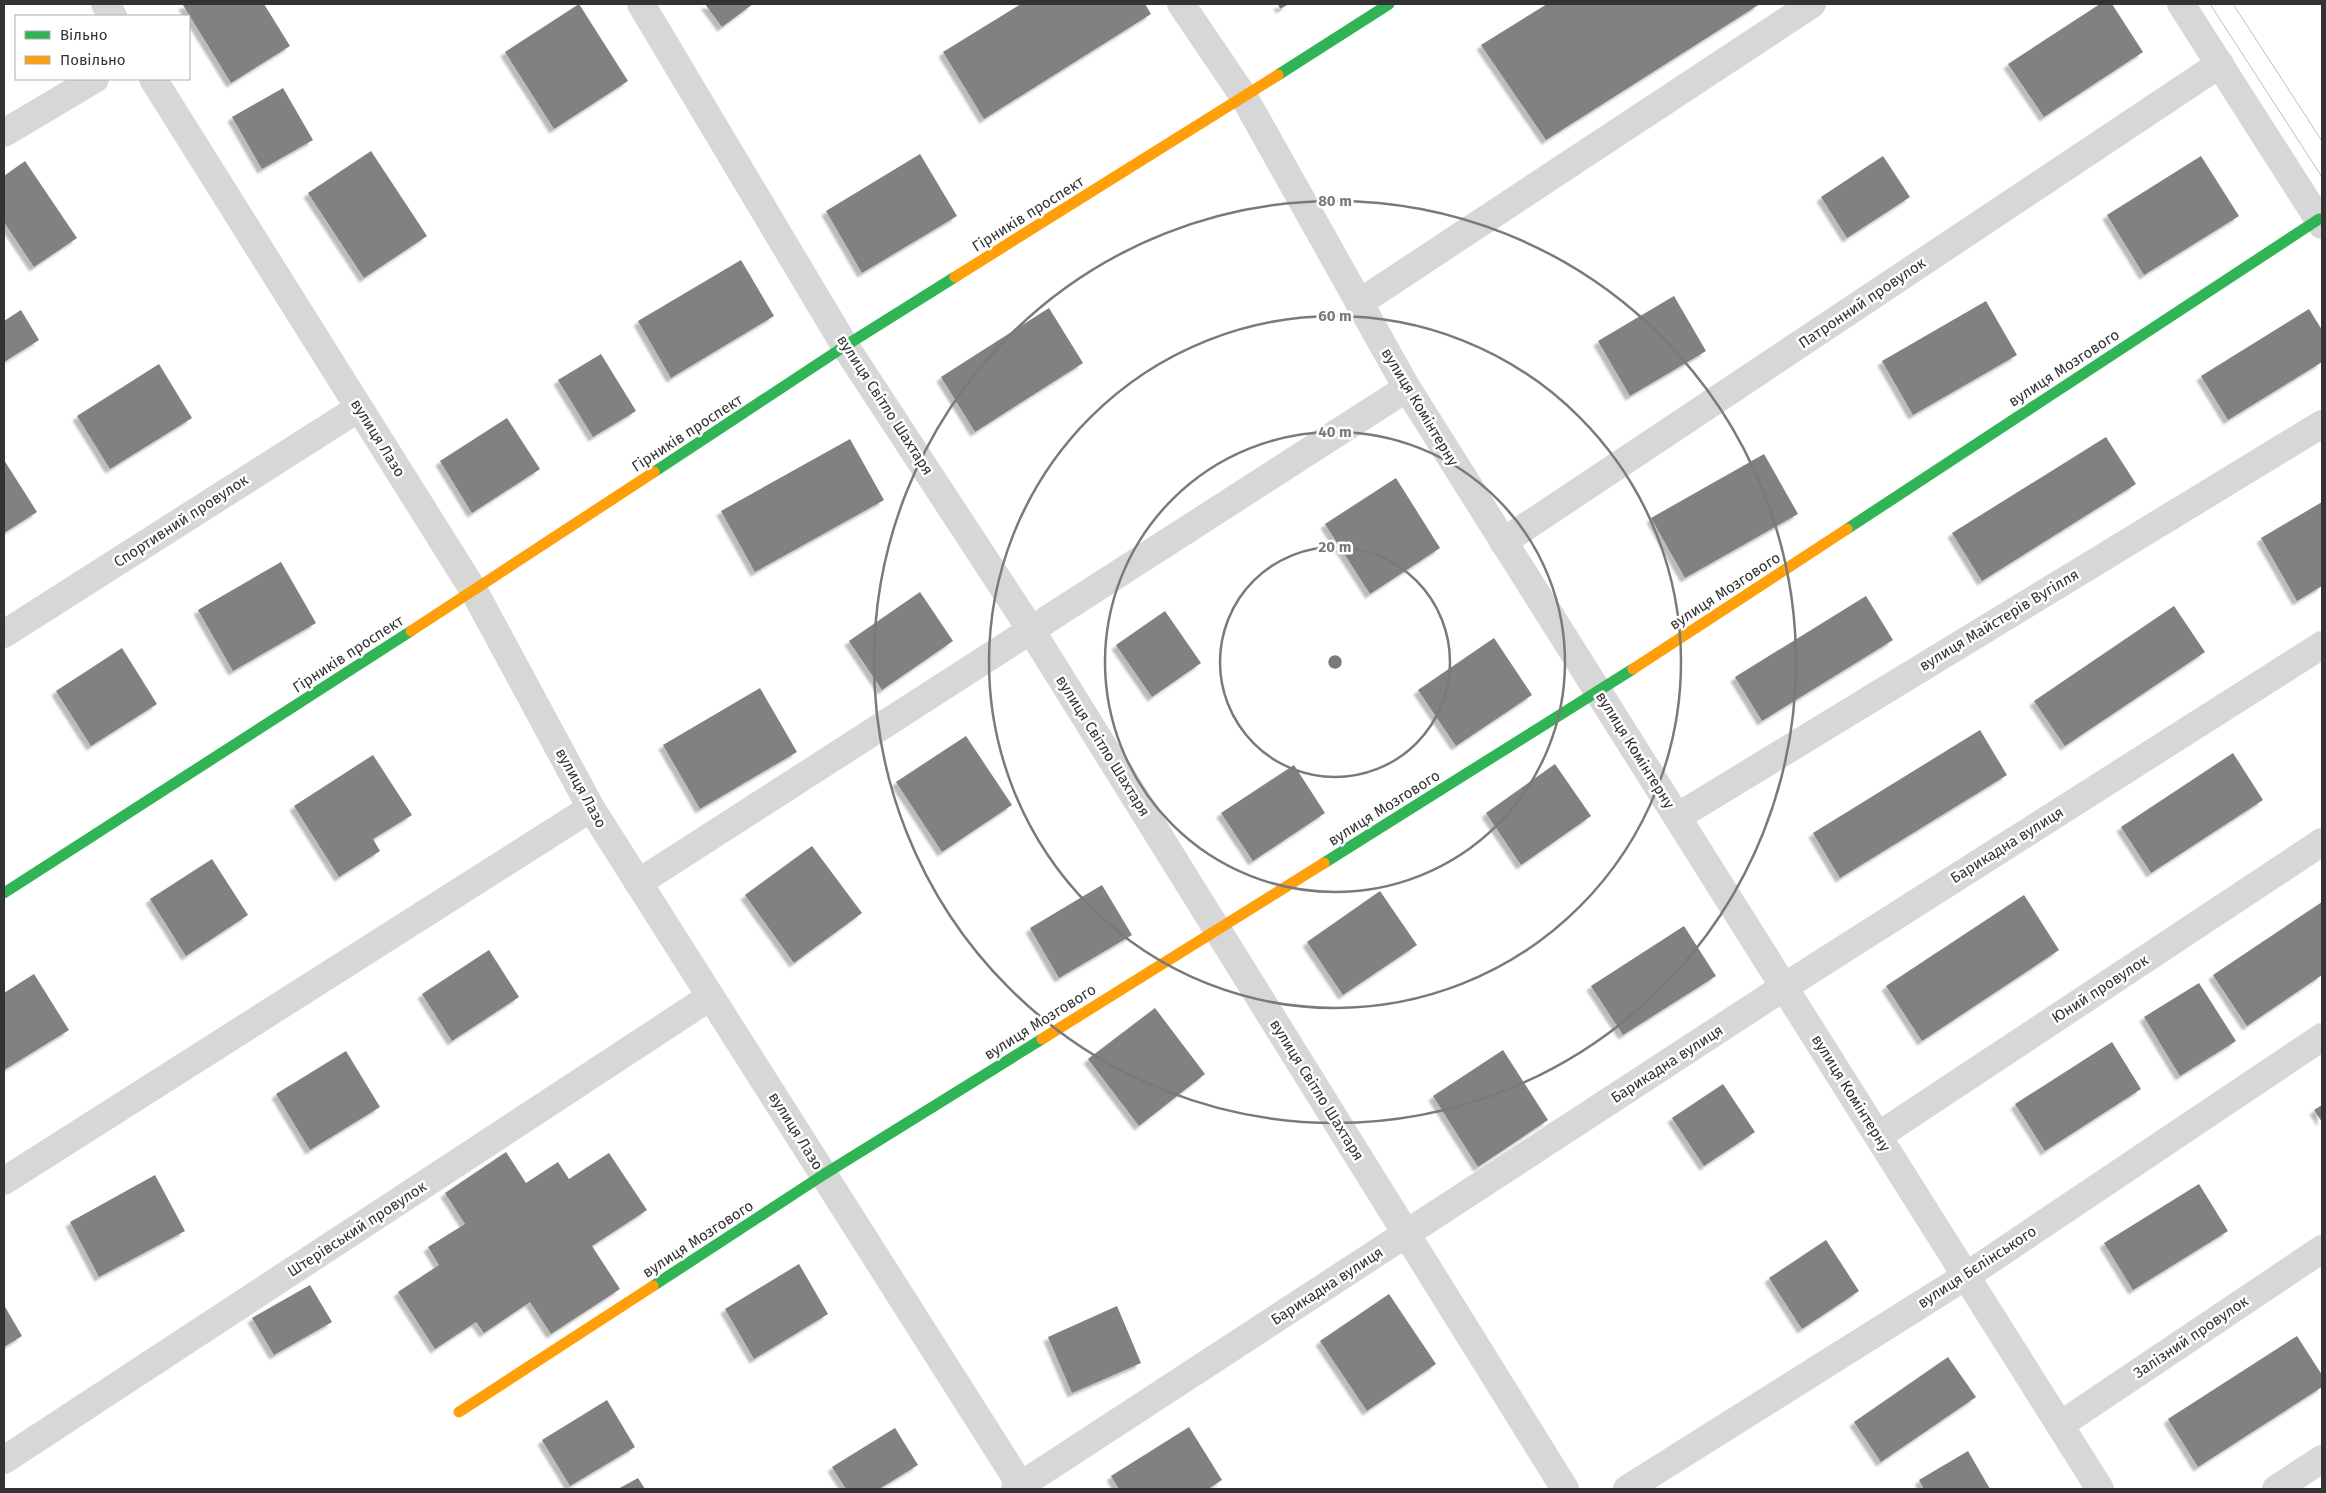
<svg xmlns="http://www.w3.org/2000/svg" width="2326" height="1493" viewBox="0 0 2326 1493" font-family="'Fira Sans',sans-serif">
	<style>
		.building { fill: #818181; filter: url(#shadow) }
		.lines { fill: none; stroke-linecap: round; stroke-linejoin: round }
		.street { stroke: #d7d7d7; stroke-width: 28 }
		.fast { stroke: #30b455; stroke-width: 11 }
		.slow { stroke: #ff9f0a; stroke-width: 11 }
		.tram { stroke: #bebebe; stroke-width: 1 }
		.ring { fill: none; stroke: #7a7a7a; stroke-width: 2.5 }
		.labels { text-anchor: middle; stroke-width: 5; stroke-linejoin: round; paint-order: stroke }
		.street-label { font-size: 15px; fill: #333; stroke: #fff }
		.centre { fill: #7a7a7a; stroke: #fff; stroke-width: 2.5 }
		.ring-label { font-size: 15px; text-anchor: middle; font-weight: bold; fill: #7a7a7a; stroke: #fff; stroke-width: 5; stroke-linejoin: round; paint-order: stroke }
	</style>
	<defs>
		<filter id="shadow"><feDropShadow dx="-4.5" dy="4.5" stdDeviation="1" flood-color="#0004"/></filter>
	</defs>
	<rect width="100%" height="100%" fill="#fff"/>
	<g class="building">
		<polygon points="185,4 264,4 290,46 231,83 183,5"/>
		<polygon points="579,4 628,81 554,129 505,52"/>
		<polygon points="705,4 753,4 722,27"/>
		<polygon points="1021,4 1145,4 1151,14 984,119 943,52"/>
		<polygon points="1278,4 1289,4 1280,9"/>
		<polygon points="1547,4 1760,4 1546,140 1481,45"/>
		<polygon points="2100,4 2112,4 2143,52 2044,117 2008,64"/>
		<polygon points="283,88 313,140 262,169 232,117"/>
		<polygon points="371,151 427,236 364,278 308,193"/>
		<polygon points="920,154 957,216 862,273 826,211"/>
		<polygon points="1883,156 1910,197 1847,238 1821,197"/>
		<polygon points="2201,156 2239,216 2144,275 2107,215"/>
		<polygon points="25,161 77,238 34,267 4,222 4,176"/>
		<polygon points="741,260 774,316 671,378 638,321"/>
		<polygon points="1674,296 1706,351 1630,396 1598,341"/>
		<polygon points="1986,301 2017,355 1913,415 1882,361"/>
		<polygon points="1049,308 1083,363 975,432 941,377"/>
		<polygon points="2309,309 2322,330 2322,362 2228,420 2201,376"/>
		<polygon points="21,310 39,340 4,362 4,321"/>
		<polygon points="601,354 636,411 593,437 558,380"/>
		<polygon points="159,364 192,418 110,469 77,416"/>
		<polygon points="507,418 540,469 472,513 440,461"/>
		<polygon points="2106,437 2136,484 1982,581 1952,533"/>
		<polygon points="850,439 884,500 755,572 721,511"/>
		<polygon points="1764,454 1798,514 1685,578 1651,518"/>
		<polygon points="4,460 37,512 4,533"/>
		<polygon points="1396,478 1440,548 1370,594 1325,524"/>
		<polygon points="2322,502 2322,586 2297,601 2261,538"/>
		<polygon points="281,562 316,623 233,671 198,610"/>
		<polygon points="920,592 953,641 882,690 849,641"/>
		<polygon points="1866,596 1893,640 1762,721 1735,677"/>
		<polygon points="2174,606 2205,652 2065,746 2034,701"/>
		<polygon points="1165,611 1201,663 1152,697 1116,645"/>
		<polygon points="1494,638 1532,695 1456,746 1418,690"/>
		<polygon points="122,648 157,704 91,746 56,691"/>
		<polygon points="760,688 797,752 700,809 663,745"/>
		<polygon points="1980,730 2007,775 1840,878 1813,833"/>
		<polygon points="966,736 1012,805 942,852 896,782"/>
		<polygon points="2233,753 2263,800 2151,873 2121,827"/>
		<polygon points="373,755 412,815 373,839 380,851 339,877 294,806"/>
		<polygon points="1555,764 1591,816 1521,865 1486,813"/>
		<polygon points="1294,765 1325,813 1253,861 1221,813"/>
		<polygon points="812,846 862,913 794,963 745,895"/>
		<polygon points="212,859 248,915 186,956 150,899"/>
		<polygon points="1102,885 1132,935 1059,978 1030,928"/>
		<polygon points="1380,891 1417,945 1343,995 1307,942"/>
		<polygon points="2024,895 2059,950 1922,1041 1886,986"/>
		<polygon points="2322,902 2322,975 2247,1026 2213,975"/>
		<polygon points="1684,926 1716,976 1623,1035 1591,986"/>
		<polygon points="489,950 519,997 452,1041 422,994"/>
		<polygon points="34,974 69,1030 4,1070 4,993"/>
		<polygon points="2199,983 2236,1041 2180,1076 2144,1017"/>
		<polygon points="1155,1008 1205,1074 1139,1126 1088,1059"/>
		<polygon points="2112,1042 2141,1089 2045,1151 2015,1104"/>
		<polygon points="1503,1050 1548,1120 1478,1167 1433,1096"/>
		<polygon points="346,1051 380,1107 310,1150 276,1094"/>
		<polygon points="1723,1084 1755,1132 1704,1166 1672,1118"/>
		<polygon points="2322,1105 2322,1122 2314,1110"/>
		<polygon points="506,1152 526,1183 558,1162 569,1179 609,1153 647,1210 592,1246 620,1289 551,1334 530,1302 484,1333 476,1322 435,1349 398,1292 439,1265 428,1247 465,1224 445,1193"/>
		<polygon points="155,1175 185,1231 99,1277 70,1222"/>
		<polygon points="2199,1184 2228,1231 2133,1290 2104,1243"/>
		<polygon points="1826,1240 1859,1291 1802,1329 1769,1278"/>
		<polygon points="799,1264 828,1314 754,1359 725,1309"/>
		<polygon points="310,1285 332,1322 274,1355 252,1318"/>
		<polygon points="1389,1294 1436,1364 1367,1411 1320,1341"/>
		<polygon points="4,1305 22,1336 4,1347"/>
		<polygon points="1117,1306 1141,1363 1072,1393 1048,1337"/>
		<polygon points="2297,1336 2322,1375 2322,1387 2198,1467 2168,1419"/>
		<polygon points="1948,1357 1976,1397 1881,1462 1854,1422"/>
		<polygon points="607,1400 635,1447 570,1486 542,1440"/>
		<polygon points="1189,1427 1222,1480 1208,1489 1119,1489 1111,1476"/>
		<polygon points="895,1428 918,1465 879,1489 846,1489 832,1467"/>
		<polygon points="1968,1451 1990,1489 1924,1489 1919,1480"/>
		<polygon points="638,1478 645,1489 618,1489"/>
	</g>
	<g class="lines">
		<g class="street">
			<polyline points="105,4 113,16"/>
			<polyline points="641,4 845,346 1031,630 1565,1489"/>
			<polyline points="1181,4 1244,97 1407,388 2100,1489"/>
			<polyline points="2181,4 2322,225"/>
			<polyline points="153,79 474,591 591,808 1023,1489"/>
			<polyline points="4,133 95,79"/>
			<polyline points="1359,303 1812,4"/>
			<polyline points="1503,542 2220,64"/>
			<polyline points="4,634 359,408"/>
			<polyline points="1677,817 2322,424"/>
			<polyline points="638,883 1407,388"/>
			<polyline points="1878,1136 2322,842"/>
			<polyline points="4,1181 591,808"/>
			<polyline points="2060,1425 2322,1249"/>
			<polyline points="4,1460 710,997"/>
			<polyline points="1015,1489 1784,987 2322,645"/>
			<polyline points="1627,1489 1966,1276 2322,1037"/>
			<polyline points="2276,1489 2322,1459"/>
		</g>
		<g class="fast">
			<polyline points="1278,75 1389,4"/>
			<polyline points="654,472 845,346 955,277"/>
			<polyline points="1847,529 2319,219"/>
			<polyline points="1324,863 1633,669"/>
			<polyline points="4,893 411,631"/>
			<polyline points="653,1286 823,1175 1042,1039"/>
		</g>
		<g class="slow">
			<polyline points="955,277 1278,75"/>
			<polyline points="411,631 654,472"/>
			<polyline points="1633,669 1847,529"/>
			<polyline points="1042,1039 1324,863"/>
			<polyline points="459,1412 653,1286"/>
		</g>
		<g class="tram">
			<polyline points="2210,4 2322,177"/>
			<polyline points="2233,4 2322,141"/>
		</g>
	</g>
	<g class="ring">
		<circle cx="1335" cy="662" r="115"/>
		<circle cx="1335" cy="662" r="230"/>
		<circle cx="1335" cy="662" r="346"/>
		<circle cx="1335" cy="662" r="461"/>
	</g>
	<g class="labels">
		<g class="street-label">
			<text transform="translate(1028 214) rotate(-32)" y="5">Гірників проспект</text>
			<text transform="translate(1862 303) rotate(-34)" y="5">Патронний провулок</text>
			<text transform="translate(2064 368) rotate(-33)" y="5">вулиця Мозгового</text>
			<text transform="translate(885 405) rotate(57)" y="5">вулиця Світло Шахтаря</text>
			<text transform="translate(1420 407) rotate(59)" y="5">вулиця Комінтерну</text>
			<text transform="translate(687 433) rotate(-33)" y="5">Гірників проспект</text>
			<text transform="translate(378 438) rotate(58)" y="5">вулиця Лазо</text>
			<text transform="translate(181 521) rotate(-33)" y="5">Спортивний провулок</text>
			<text transform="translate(1725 591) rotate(-33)" y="5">вулиця Мозгового</text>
			<text transform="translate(1999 620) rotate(-31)" y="5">вулиця Майстерів Вугілля</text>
			<text transform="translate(348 654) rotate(-33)" y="5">Гірників проспект</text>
			<text transform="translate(1103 746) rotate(58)" y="5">вулиця Світло Шахтаря</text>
			<text transform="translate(1635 750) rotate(58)" y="5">вулиця Комінтерну</text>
			<text transform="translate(581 788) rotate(61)" y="5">вулиця Лазо</text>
			<text transform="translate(1384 808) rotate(-32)" y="5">вулиця Мозгового</text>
			<text transform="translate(2007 845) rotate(-32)" y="5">Барикадна вулиця</text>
			<text transform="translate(2100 989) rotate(-33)" y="5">Юний провулок</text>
			<text transform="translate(1040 1022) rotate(-32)" y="5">вулиця Мозгового</text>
			<text transform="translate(1667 1064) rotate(-33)" y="5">Барикадна вулиця</text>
			<text transform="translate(1317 1090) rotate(58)" y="5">вулиця Світло Шахтаря</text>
			<text transform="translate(1851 1093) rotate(58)" y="5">вулиця Комінтерну</text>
			<text transform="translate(796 1131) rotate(58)" y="5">вулиця Лазо</text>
			<text transform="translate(357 1229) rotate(-33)" y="5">Штерівський провулок</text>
			<text transform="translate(698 1239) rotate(-33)" y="5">вулиця Мозгового</text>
			<text transform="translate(1977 1267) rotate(-33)" y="5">вулиця Бєлінського</text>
			<text transform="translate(1327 1286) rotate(-33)" y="5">Барикадна вулиця</text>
			<text transform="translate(2191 1337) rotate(-34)" y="5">Залізний провулок</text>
		</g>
	</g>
	<circle cx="1335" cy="662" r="8" class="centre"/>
	<g class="ring-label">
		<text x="1335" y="206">80 m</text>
		<text x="1335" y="321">60 m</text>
		<text x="1335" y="437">40 m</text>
		<text x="1335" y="552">20 m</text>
	</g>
	<rect width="2326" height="1493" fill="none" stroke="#333333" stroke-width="10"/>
	<rect x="15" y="15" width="175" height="65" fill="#ffffff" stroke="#adadad"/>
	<rect x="25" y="31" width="25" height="8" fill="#30b455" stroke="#adadad"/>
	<text x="60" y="40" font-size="15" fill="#333333">Вільно</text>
	<rect x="25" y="56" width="25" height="8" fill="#ff9f0a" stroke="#adadad"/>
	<text x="60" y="65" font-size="15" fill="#333333">Повільно</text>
</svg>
